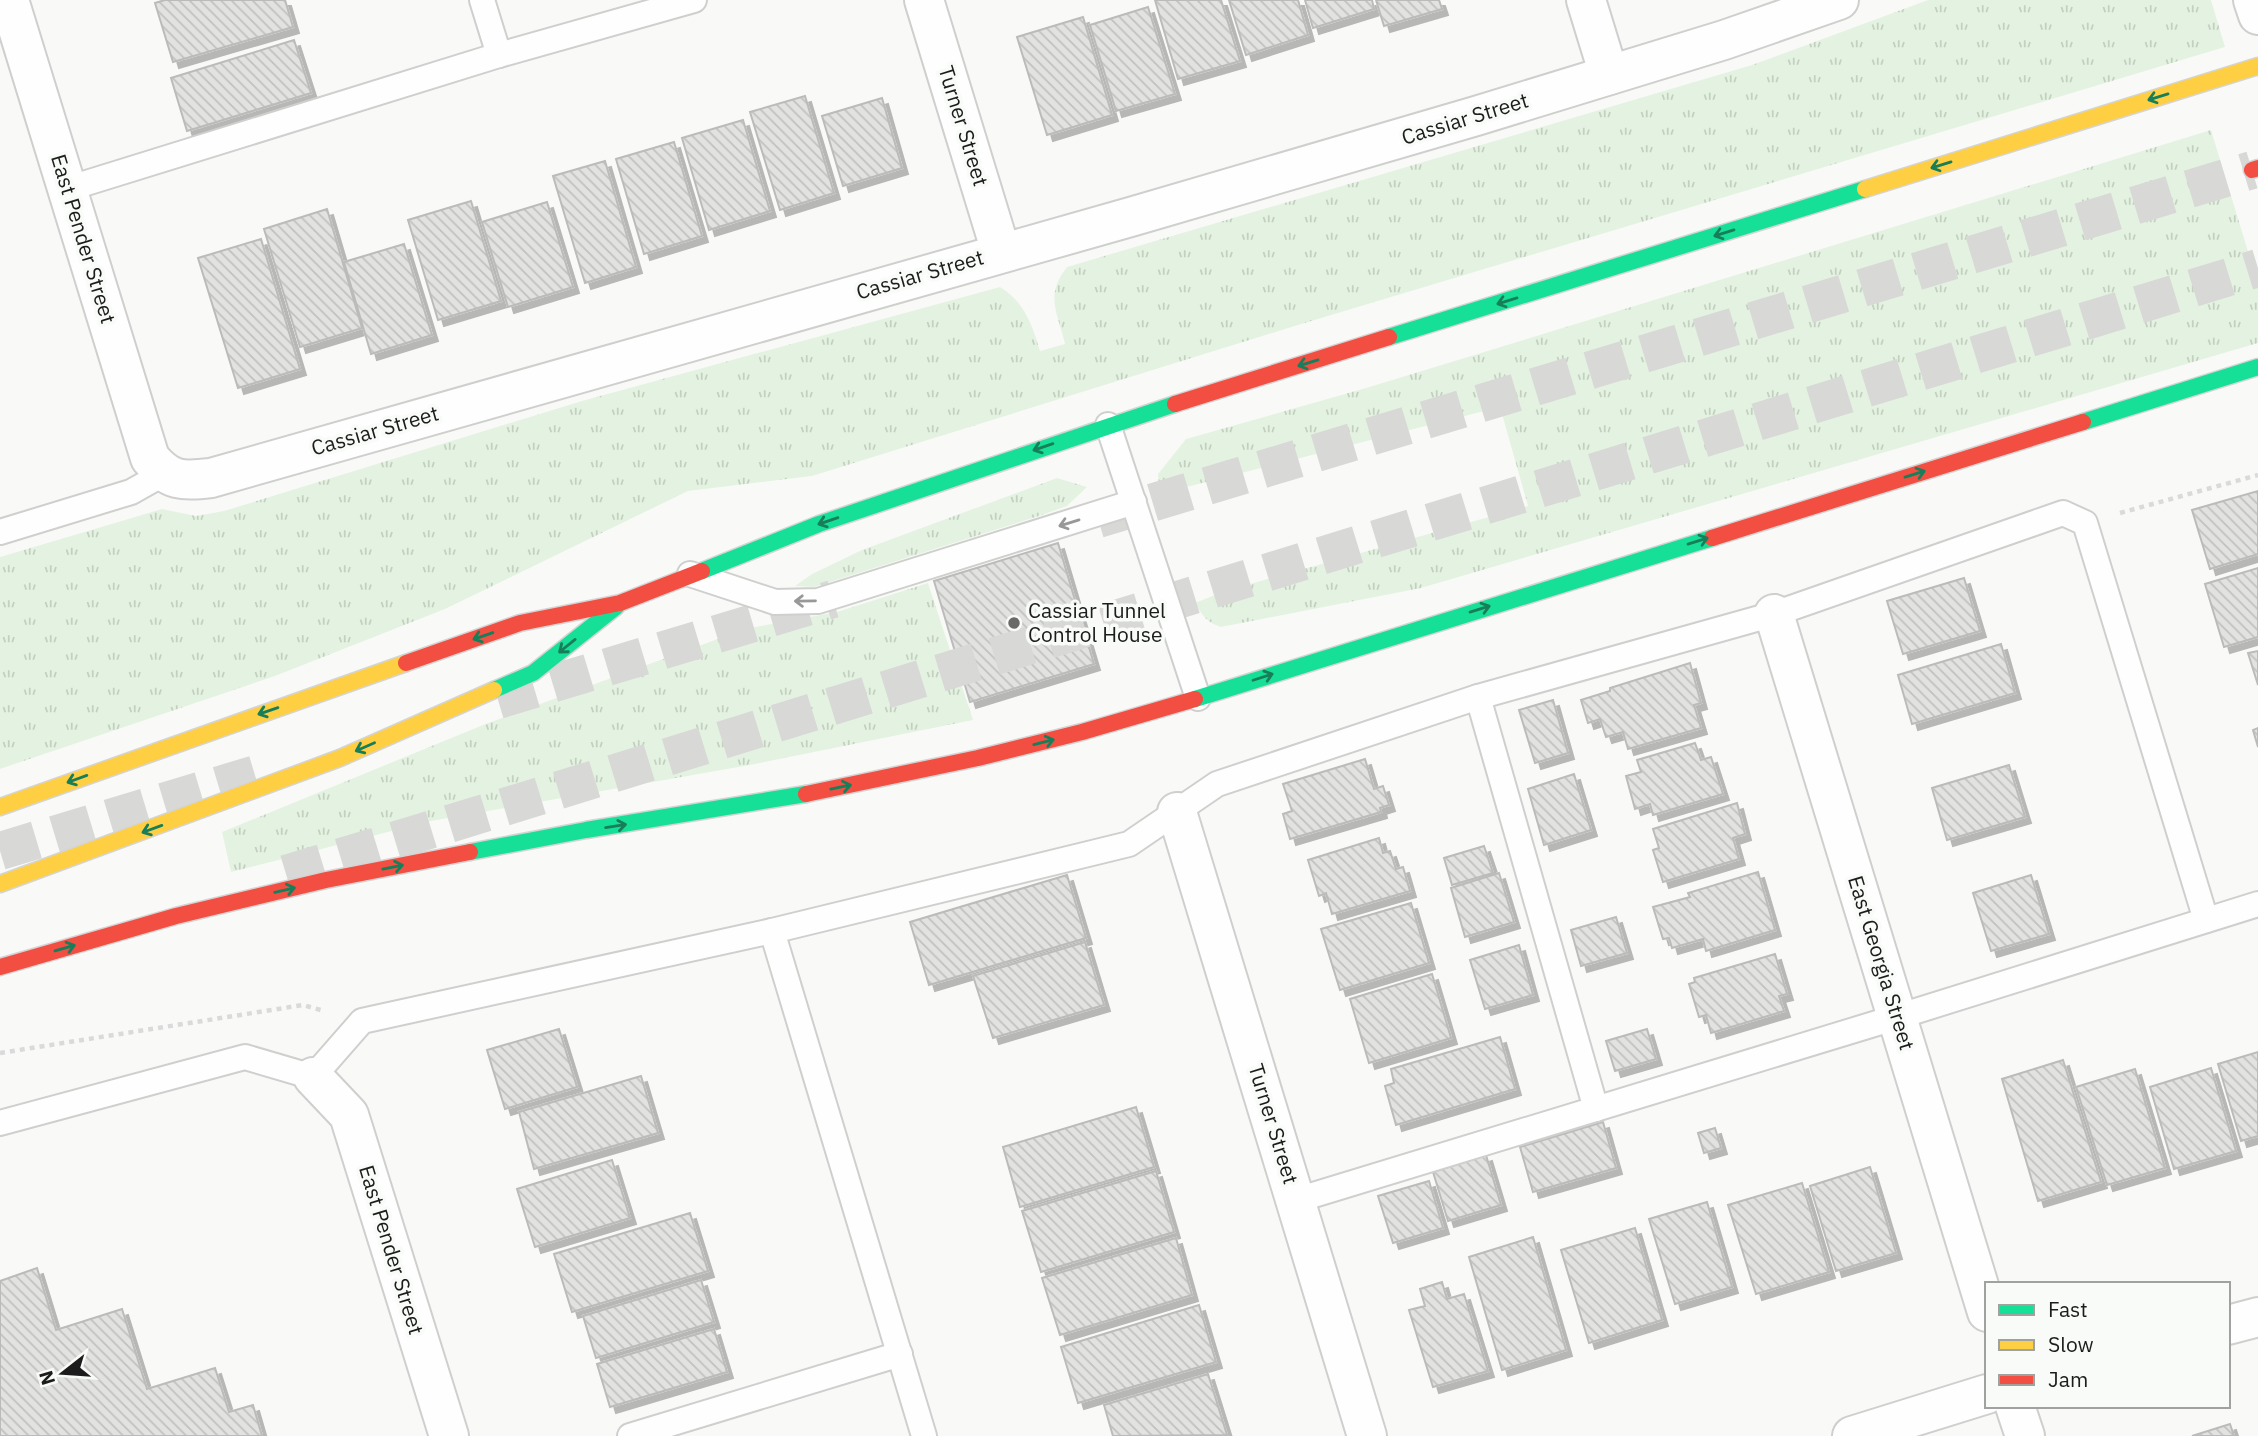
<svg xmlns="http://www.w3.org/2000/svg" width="2258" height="1436" viewBox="0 0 2258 1436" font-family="'IBM Plex Sans',sans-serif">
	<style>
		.grass { fill: url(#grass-tufts) }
		.building { fill: url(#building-back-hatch); stroke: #bbbcba; stroke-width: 2; filter: url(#shadow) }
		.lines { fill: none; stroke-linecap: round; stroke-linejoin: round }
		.highway-tunnel { stroke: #d8d9d7; stroke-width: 38; stroke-dasharray: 38 19; stroke-linecap: butt }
		.lane-casing { stroke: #cfd0ce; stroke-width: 28 }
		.street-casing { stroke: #cfd0ce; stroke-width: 42 }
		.fast-casing { stroke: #d4d4d4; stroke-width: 19 }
		.slow-casing { stroke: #d4d4d4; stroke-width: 19 }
		.jam-casing { stroke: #d4d4d4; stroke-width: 19 }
		.path { stroke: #d9dad9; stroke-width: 4.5; stroke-dasharray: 5 5; stroke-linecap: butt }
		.lane { stroke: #fefefe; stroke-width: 24 }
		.street { stroke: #fefefe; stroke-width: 38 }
		.fast { stroke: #16e098; stroke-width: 16 }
		.slow { stroke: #ffcf43; stroke-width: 16 }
		.jam { stroke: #f24e42; stroke-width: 16 }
		.oneway { stroke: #187e5a }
		.oneway2 { stroke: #989898 }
		.poi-dot { fill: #696a68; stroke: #f8fbf7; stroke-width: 2.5 }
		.labels { text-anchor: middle; stroke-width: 7; stroke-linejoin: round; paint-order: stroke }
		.street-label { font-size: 21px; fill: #1b1c1b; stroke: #f8fbf7 }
		.poi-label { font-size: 21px; fill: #1b1c1b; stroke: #f8fbf7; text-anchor: start }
	</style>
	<defs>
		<pattern id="grass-tufts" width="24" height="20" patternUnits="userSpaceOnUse" patternTransform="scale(1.75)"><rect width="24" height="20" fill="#e4f3e1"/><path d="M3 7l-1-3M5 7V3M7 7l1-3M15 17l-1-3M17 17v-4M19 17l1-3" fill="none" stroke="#c3d0c0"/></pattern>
		<pattern id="building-back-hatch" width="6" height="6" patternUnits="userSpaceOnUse" patternTransform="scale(1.75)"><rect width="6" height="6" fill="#e2e3e1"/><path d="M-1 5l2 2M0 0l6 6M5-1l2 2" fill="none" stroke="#c1c2c0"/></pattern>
		<filter id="shadow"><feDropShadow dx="6" dy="6" stdDeviation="0" flood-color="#0004"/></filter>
	</defs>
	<rect width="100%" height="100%" fill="#f9faf8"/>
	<g class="grass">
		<path d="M1928,0H2211L2225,47L1298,325L812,476L688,491L445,609L275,676L0,769V557L162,509L196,516L224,511L582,401L1000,287C1025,302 1032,325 1040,351L1065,344C1058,313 1044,296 1067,267L1752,65Z"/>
		<path d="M2211,130L2258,284V343L1421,588L1221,627C1207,623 1202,615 1195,603L1225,591L1528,506L1500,407L1159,494L1158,474L1186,439L1366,388Z"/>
		<polygon points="1057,478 1087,487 1067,506 1039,516 814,587 795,586 812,574 862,550"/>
		<polygon points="928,583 973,720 750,765 431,821 231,872 222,832 483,725 745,629 837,612"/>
	</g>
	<g class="building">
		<polygon points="165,0 285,0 293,27 173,62 155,3"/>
		<polygon points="1155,0 1221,0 1240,61 1178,79"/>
		<polygon points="1229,0 1298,0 1308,35 1246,55"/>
		<polygon points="1305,0 1372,0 1374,9 1313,28"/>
		<polygon points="1376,0 1439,0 1442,9 1384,26"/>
		<polygon points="1148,7 1175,94 1116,111 1090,25"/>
		<polygon points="1083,17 1112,115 1047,135 1017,37"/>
		<polygon points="294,40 311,93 187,131 171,78"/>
		<polygon points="805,96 834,193 780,210 750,112"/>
		<polygon points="882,98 902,168 843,186 822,116"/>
		<polygon points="743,120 770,211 709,230 682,138"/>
		<polygon points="674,142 702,236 644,254 616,159"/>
		<polygon points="605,161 636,267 585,283 553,176"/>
		<polygon points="471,201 501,301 438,320 408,220"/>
		<polygon points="547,202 573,287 508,307 482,222"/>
		<polygon points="327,209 362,328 300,347 264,229"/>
		<polygon points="261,239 300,369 238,388 198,258"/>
		<polygon points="404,244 432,335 371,354 344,262"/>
		<polygon points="2258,491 2258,554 2210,569 2192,510"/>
		<polygon points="1058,543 1094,664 970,702 934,581"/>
		<polygon points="2258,568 2258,637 2224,647 2205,584"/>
		<polygon points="1964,578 1980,631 1903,654 1887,601"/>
		<polygon points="2001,644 2015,693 1912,724 1898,675"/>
		<polygon points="2258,651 2258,685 2248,653"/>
		<polygon points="1690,663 1701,703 1694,705 1701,728 1628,749 1623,732 1606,737 1600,719 1588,723 1581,700 1610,691 1610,688"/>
		<polygon points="1553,700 1568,753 1535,763 1519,710"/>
		<polygon points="2258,728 2258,747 2253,730"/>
		<polygon points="1695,743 1701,760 1711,757 1723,794 1653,815 1650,804 1635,809 1626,776 1641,772 1637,760"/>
		<polygon points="1365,759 1374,789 1383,786 1389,805 1380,808 1381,812 1290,839 1283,814 1292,811 1283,784"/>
		<polygon points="2009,765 2025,817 1947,840 1932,788"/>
		<polygon points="1574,774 1591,830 1544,845 1528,789"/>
		<polygon points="1737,803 1745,834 1733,838 1739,859 1663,882 1653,850 1659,848 1653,829"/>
		<polygon points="1379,838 1383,853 1390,851 1396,869 1403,867 1410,891 1332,914 1326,893 1319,896 1308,860"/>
		<polygon points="1484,846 1493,873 1452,885 1444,858"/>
		<polygon points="1758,872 1775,930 1706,951 1703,939 1672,948 1669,938 1663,939 1653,907 1690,897 1688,893"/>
		<polygon points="1499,873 1514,922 1465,937 1451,888"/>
		<polygon points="1067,875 1086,938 929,985 910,922"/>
		<polygon points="2031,875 2049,934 1991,951 1973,893"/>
		<polygon points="1411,903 1429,963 1340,990 1321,929"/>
		<polygon points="1616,917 1627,953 1581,966 1571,930"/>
		<polygon points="1085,942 1104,1005 993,1038 973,976"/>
		<polygon points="1519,945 1533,995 1485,1009 1470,960"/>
		<polygon points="1775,954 1787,994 1779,996 1784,1011 1711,1033 1706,1015 1699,1017 1689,984 1695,982 1694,978"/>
		<polygon points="1432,974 1451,1038 1369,1063 1350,999"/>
		<polygon points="559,1029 577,1087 505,1109 487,1050"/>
		<polygon points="1647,1029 1656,1059 1615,1071 1606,1041"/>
		<polygon points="1500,1037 1515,1089 1396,1125 1385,1086 1394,1083 1391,1069"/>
		<polygon points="2258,1052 2258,1136 2241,1141 2218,1064"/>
		<polygon points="2063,1060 2101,1182 2038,1201 2002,1079"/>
		<polygon points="2211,1068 2236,1151 2174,1169 2150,1087"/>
		<polygon points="2135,1069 2165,1168 2107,1185 2076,1087"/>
		<polygon points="641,1076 658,1133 534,1169 519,1112"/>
		<polygon points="1136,1107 1154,1167 1020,1207 1003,1147"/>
		<polygon points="1603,1122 1616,1168 1533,1192 1520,1147"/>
		<polygon points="1715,1128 1721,1148 1704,1153 1698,1133"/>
		<polygon points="1486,1155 1501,1205 1448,1221 1433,1172"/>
		<polygon points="612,1160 630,1218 535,1247 517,1189"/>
		<polygon points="1870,1167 1896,1253 1836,1271 1810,1186"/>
		<polygon points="1156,1171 1174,1232 1041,1272 1022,1211"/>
		<polygon points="1429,1181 1443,1228 1393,1243 1378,1196"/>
		<polygon points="1802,1183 1829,1272 1756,1294 1728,1205"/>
		<polygon points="1707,1202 1732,1287 1675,1304 1649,1219"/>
		<polygon points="690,1213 708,1271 572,1312 554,1254"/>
		<polygon points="1635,1228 1662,1320 1589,1343 1561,1250"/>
		<polygon points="1533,1237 1566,1350 1502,1370 1469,1257"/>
		<polygon points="1176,1238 1192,1295 1060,1335 1042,1278"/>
		<polygon points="37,1268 56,1330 122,1309 147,1389 215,1368 229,1412 253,1405 262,1436 0,1436 0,1281"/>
		<polygon points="701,1280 714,1322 596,1358 583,1316"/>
		<polygon points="1442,1282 1447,1299 1464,1294 1488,1371 1433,1387 1409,1310 1425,1306 1420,1289"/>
		<polygon points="1199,1305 1216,1362 1078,1403 1061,1347"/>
		<polygon points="714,1329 727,1372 610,1407 597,1364"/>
		<polygon points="1208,1374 1227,1435 1113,1436 1104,1405"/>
		<polygon points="2230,1424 2234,1436 2192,1436"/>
	</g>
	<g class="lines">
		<g class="highway-tunnel">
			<polyline points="1098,519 2252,170"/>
			<polyline points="498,700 833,599"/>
			<polyline points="0,851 256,774"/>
			<polyline points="286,874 2258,268"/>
		</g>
		<defs>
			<g id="lane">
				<polyline points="482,0 499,55"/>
				<polyline points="67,189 499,55 694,0"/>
				<polyline points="1108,425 1198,698"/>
				<polyline points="0,532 131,492 163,474"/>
				<polyline points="690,574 775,602 818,601 1134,502"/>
				<polyline points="1478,697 1596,1109"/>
				<polyline points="772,931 924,1436"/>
				<polyline points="0,1123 245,1057 313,1077 362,1021 772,931 1129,844 1217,784 1478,697 1774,614 2063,513 2085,523 2206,920"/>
				<polyline points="1297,1200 1897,1017 2258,904"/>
				<polyline points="630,1436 900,1354"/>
			</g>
			<g id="street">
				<path d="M9,0L150,458C170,482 182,481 211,478L1134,216L1476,116L1724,40L1839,0"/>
				<polyline points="924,0 1001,252"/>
				<polyline points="1586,0 1609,75"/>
				<polyline points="2253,0 2258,15"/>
				<polyline points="1774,614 1987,1312"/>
				<polyline points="1177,812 1367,1436"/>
				<polyline points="313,1077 349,1115 449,1436"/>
				<polyline points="2228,1325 2258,1317"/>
				<polyline points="2015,1406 2025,1436"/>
				<polyline points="1852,1436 1987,1394"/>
			</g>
			<g id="fast">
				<polyline points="1389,337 1865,189"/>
				<polyline points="2083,422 2258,367"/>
				<polyline points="702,571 819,524 1175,404"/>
				<polyline points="494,690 533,673 616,607"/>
				<polyline points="1195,699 1712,538"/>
				<polyline points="470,852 586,830 806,794"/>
			</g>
			<g id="slow">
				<polyline points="1865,189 2258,66"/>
				<polyline points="0,807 406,663"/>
				<polyline points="0,884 340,758 494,690"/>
			</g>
			<g id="jam">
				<polyline points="2252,170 2258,168"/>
				<polyline points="1175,404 1389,337"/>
				<polyline points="1712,538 2083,422"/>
				<polyline points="406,663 520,623 620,603 702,571"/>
				<polyline points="806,794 978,758 1082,732 1195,699"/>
				<polyline points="0,967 176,916 326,880 470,852"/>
			</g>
		</defs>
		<use href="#lane" class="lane-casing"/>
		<use href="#street" class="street-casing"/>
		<use href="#fast" class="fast-casing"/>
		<use href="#slow" class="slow-casing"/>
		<use href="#jam" class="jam-casing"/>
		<g class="path">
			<polyline points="2120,513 2258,475"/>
			<polyline points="0,1053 303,1005 324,1011"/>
		</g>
		<use href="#lane" class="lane"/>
		<use href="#street" class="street"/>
		<use href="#fast" class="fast"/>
		<use href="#slow" class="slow"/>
		<use href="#jam" class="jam"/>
	</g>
	<defs><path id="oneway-shaft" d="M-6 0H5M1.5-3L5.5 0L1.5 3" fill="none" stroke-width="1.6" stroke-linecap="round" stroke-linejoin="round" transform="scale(1.75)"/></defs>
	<g class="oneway">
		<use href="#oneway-shaft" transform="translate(2158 97) rotate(163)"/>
		<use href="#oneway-shaft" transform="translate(1941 165) rotate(163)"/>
		<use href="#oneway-shaft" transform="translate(1724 233) rotate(163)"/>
		<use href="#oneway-shaft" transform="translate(1507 301) rotate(163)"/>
		<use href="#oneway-shaft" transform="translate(1308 363) rotate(163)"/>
		<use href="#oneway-shaft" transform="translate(1043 447) rotate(161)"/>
		<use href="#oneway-shaft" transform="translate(1915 474) rotate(-17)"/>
		<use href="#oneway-shaft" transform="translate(828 521) rotate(161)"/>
		<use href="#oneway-shaft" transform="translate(1698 541) rotate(-17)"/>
		<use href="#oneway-shaft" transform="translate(1480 609) rotate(-17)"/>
		<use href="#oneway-shaft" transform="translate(483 636) rotate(161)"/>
		<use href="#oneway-shaft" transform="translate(567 646) rotate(141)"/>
		<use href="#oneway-shaft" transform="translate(1263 677) rotate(-18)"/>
		<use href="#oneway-shaft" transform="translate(268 711) rotate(161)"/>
		<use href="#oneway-shaft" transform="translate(1044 742) rotate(-14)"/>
		<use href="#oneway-shaft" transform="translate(365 747) rotate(156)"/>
		<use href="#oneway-shaft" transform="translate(77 779) rotate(160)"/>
		<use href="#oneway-shaft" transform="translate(841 787) rotate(-12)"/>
		<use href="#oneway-shaft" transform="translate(616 826) rotate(-9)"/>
		<use href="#oneway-shaft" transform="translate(152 829) rotate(160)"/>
		<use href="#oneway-shaft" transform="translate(393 867) rotate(-11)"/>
		<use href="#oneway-shaft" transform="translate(285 890) rotate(-13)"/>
		<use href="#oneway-shaft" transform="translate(65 948) rotate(-16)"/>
	</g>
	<g class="oneway2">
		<use href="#oneway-shaft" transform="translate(1069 523) rotate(163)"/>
		<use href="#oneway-shaft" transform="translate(805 601) rotate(179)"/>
	</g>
	<circle class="poi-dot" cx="1014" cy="623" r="7"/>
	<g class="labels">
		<g class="street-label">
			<text transform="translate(1465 119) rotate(-17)" y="7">Cassiar Street</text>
			<text transform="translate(963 126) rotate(73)" y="7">Turner Street</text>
			<text transform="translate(83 239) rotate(73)" y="7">East Pender Street</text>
			<text transform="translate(920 275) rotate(-16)" y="7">Cassiar Street</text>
			<text transform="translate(375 431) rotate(-16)" y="7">Cassiar Street</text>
			<text transform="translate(1881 963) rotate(73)" y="7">East Georgia Street</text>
			<text transform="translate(1273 1124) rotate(73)" y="7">Turner Street</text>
			<text transform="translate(391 1250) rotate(73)" y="7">East Pender Street</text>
		</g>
		<g class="poi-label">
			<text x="1028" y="618">Cassiar Tunnel<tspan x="1028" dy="24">Control House</tspan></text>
		</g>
	</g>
	<rect x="1985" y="1282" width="245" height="126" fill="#f8fbf7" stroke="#a0a29f" stroke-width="2"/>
	<rect x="1999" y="1305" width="35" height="10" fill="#16e098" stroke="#a0a29f" stroke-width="2"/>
	<text x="2048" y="1317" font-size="21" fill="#1b1c1b">Fast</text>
	<rect x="1999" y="1340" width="35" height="10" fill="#ffcf43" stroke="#a0a29f" stroke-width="2"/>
	<text x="2048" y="1352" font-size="21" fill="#1b1c1b">Slow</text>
	<rect x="1999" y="1375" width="35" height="10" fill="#f24e42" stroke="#a0a29f" stroke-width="2"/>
	<text x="2048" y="1387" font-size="21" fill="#1b1c1b">Jam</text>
	<g transform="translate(63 1373) rotate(253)" stroke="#f8fbf7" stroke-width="5" paint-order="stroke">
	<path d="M0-5L12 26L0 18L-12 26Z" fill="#1b1c1b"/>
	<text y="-10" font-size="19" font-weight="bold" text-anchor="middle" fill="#1b1c1b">N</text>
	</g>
</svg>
